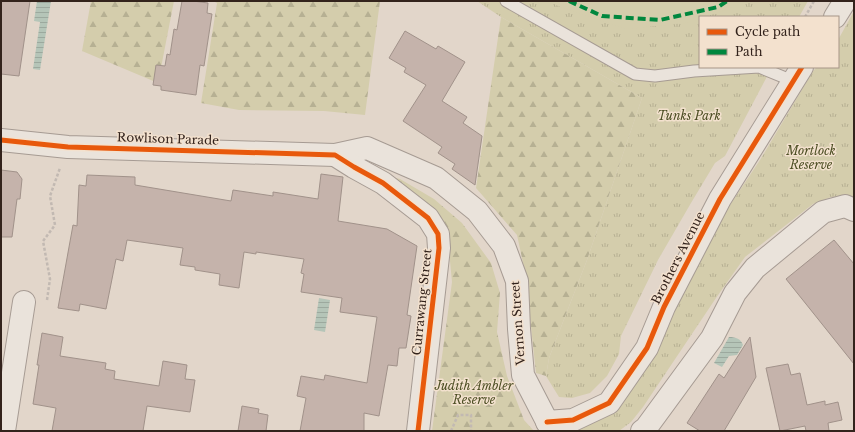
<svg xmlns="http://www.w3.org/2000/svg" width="855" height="432" viewBox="0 0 855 432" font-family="'Libre Baskerville',serif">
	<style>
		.grass { fill: url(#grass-tufts) }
		.forest { fill: url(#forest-firs) }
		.pitch { fill: #d4cdac }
		.water { fill: url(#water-rules) }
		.building { fill: #c5b3ab; stroke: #a1928a }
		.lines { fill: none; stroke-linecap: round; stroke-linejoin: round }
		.service-casing { stroke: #a69b93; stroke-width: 13 }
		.minor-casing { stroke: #a69b93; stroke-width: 24 }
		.path { stroke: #c2b9b2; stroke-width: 2.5; stroke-dasharray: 3 2; stroke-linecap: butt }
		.service { stroke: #eae3db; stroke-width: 11 }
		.minor { stroke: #eae3db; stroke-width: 22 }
		.quiet { stroke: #00873e; stroke-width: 4; stroke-dasharray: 8 4; stroke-linecap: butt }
		.cycleway-casing { stroke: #f3e1ce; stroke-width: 8 }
		.cycleway { stroke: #e8590c; stroke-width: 5 }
		.labels { text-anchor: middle; stroke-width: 3; stroke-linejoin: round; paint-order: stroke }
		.park-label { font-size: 12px; font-style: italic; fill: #4d4f24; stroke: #f3e1ce }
		.street-label { font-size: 12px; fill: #33231c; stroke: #f3e1ce }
	</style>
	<defs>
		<pattern id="grass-tufts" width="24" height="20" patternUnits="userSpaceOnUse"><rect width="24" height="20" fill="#d4cdac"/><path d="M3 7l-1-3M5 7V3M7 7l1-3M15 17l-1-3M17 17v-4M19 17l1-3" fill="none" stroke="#b6b093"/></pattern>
		<pattern id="forest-firs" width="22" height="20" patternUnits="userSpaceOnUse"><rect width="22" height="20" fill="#d4cdac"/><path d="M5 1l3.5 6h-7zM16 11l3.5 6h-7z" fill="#b6b093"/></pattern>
		<pattern id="water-rules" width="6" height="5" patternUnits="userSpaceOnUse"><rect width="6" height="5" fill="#b5c5b8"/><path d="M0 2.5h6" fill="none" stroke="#9ca99e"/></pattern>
	</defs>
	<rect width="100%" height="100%" fill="#e2d6ca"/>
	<g class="grass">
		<polygon points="477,1 808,1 799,17 700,17 700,67 772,67 725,156 715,163 691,203 658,260 621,336 619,354 607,376 590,393 572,398 559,397 546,376 549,358 587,260 642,98 501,17"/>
		<polygon points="854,11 854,199 846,196 831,197 813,204 745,257 716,298 643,407 631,422 619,431 571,431 572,429 599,420 622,405 646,366 663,329 726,211 760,160 813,71 817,67 838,67 838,40"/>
	</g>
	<g class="forest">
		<polygon points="91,1 174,1 158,83 82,51"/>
		<polygon points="213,1 380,1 365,115 324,111 239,110 201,103 217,3"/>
		<polygon points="501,17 642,98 587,260 549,358 546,376 536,373 525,272 517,235 476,188"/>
		<polygon points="377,173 400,179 434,199 462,223 491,263 500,293 497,332 507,376 524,420 534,431 432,431 452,282 448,240"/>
	</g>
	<polygon class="pitch" points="550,1 744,1 734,7 705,17 700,17 700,19 685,23 627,29 558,6"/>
	<g class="water">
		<polygon points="37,1 51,1 40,70 33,69 40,22 34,21"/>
		<polygon points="319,298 330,300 325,332 314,330"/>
		<path d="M729,337C736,337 741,339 743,345L737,355L729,356L722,367L714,363Z"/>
	</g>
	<g class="building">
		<polygon points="1,1 30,1 19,76 1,74"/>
		<polygon points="182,1 193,1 208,3 207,13 212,14 204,66 200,65 196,95 161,90 161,86 153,85 156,65 165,66 167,54 170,55 174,29 177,30"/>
		<polygon points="405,31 436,49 438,46 465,62 442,101 467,117 463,123 482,136 475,185 452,169 455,164 438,153 442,147 403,121 426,85 404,72 406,68 389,58"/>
		<polygon points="1,170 17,172 22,179 20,199 17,199 12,237 1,237"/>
		<polygon points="321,174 343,177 338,221 387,229 417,246 407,315 411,316 406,348 399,348 397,366 388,365 379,416 364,413 364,431 300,431 306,398 297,396 301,376 324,380 325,375 367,383 377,317 340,312 342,298 301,292 304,274 301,273 304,259 256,252 256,254 244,252 239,288 219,285 220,274 195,270 195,267 180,265 183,248 127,240 123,261 116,259 106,309 80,304 79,311 58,308 73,225 77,226 79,185 86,186 87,175 135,177 135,185 231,201 233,190 273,196 273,192 318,199"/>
		<polygon points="834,240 854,264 854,364 786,279"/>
		<polygon points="42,333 63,337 60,356 106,363 105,369 115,371 114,379 159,386 163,361 187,365 185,379 195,380 190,412 147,406 143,431 52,431 56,408 33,404 39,365 37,365"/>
		<polygon points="750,337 756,377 724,431 700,431 687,423 719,374 724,378"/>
		<polygon points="788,364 791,375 800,373 807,405 825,401 825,405 838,402 842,420 828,423 829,431 806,431 805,426 780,431 766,368"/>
		<polygon points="242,406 259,409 258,413 268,415 266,431 238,431"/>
	</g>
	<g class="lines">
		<defs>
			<polyline id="service" points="506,1 635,74 655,76 694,71 759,67 793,81"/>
			<g id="minor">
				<polyline points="835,17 845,1"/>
				<polyline points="1,140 68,147 335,155 367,148 436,178 477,211 504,246 517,281 519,329 523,375 552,431"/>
				<polyline points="335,155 354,167 383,183 428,218 438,234 439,248 418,431"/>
				<polyline points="547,422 573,420 609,403 647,348 664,307 720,199 802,67"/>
				<polyline points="4,431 24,302"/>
				<polyline points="642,431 646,428 712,338 735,293 755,268 823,212 845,206 854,210"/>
			</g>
		</defs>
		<use href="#service" class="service-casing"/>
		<use href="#minor" class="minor-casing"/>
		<g class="path">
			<polyline points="805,17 814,1"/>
			<polyline points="47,300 50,279 43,241 55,225 50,196 60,168"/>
			<polyline points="451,431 458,415 471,415 471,431"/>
		</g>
		<use href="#service" class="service"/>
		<use href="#minor" class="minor"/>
		<polyline class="quiet" points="569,1 602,16 660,20 718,7 727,1"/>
		<defs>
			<g id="cycleway">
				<polyline points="1,140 68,147 335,155 354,167 383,183 428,218 438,234 439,248 418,431"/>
				<polyline points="547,422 573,420 609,403 647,348 664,307 720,199 802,67"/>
			</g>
		</defs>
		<use href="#cycleway" class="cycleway-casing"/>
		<use href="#cycleway" class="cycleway"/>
	</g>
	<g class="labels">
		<g class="park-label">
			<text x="689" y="120">Tunks Park</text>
			<text x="811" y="155">Mortlock<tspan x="811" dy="14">Reserve</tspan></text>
			<text x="474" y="390">Judith Ambler<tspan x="474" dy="14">Reserve</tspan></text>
		</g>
		<g class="street-label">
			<text transform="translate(168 139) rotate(2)" y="4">Rowlison Parade</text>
			<text transform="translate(678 258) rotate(-63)" y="4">Brothers Avenue</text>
			<text transform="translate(422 302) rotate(-84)" y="4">Currawang Street</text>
			<text transform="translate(518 323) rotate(-94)" y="4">Vernon Street</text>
		</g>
	</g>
	<rect width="855" height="432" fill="none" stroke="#33231c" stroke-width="4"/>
	<rect x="699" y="16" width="140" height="52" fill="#f3e1ce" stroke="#a69587"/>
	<rect x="707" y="29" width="20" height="6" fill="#e8590c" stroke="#a69587"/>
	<text x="735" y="36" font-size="12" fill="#33231c">Cycle path</text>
	<rect x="707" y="49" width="20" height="6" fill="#00873e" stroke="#a69587"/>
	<text x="735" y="56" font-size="12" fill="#33231c">Path</text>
</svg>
